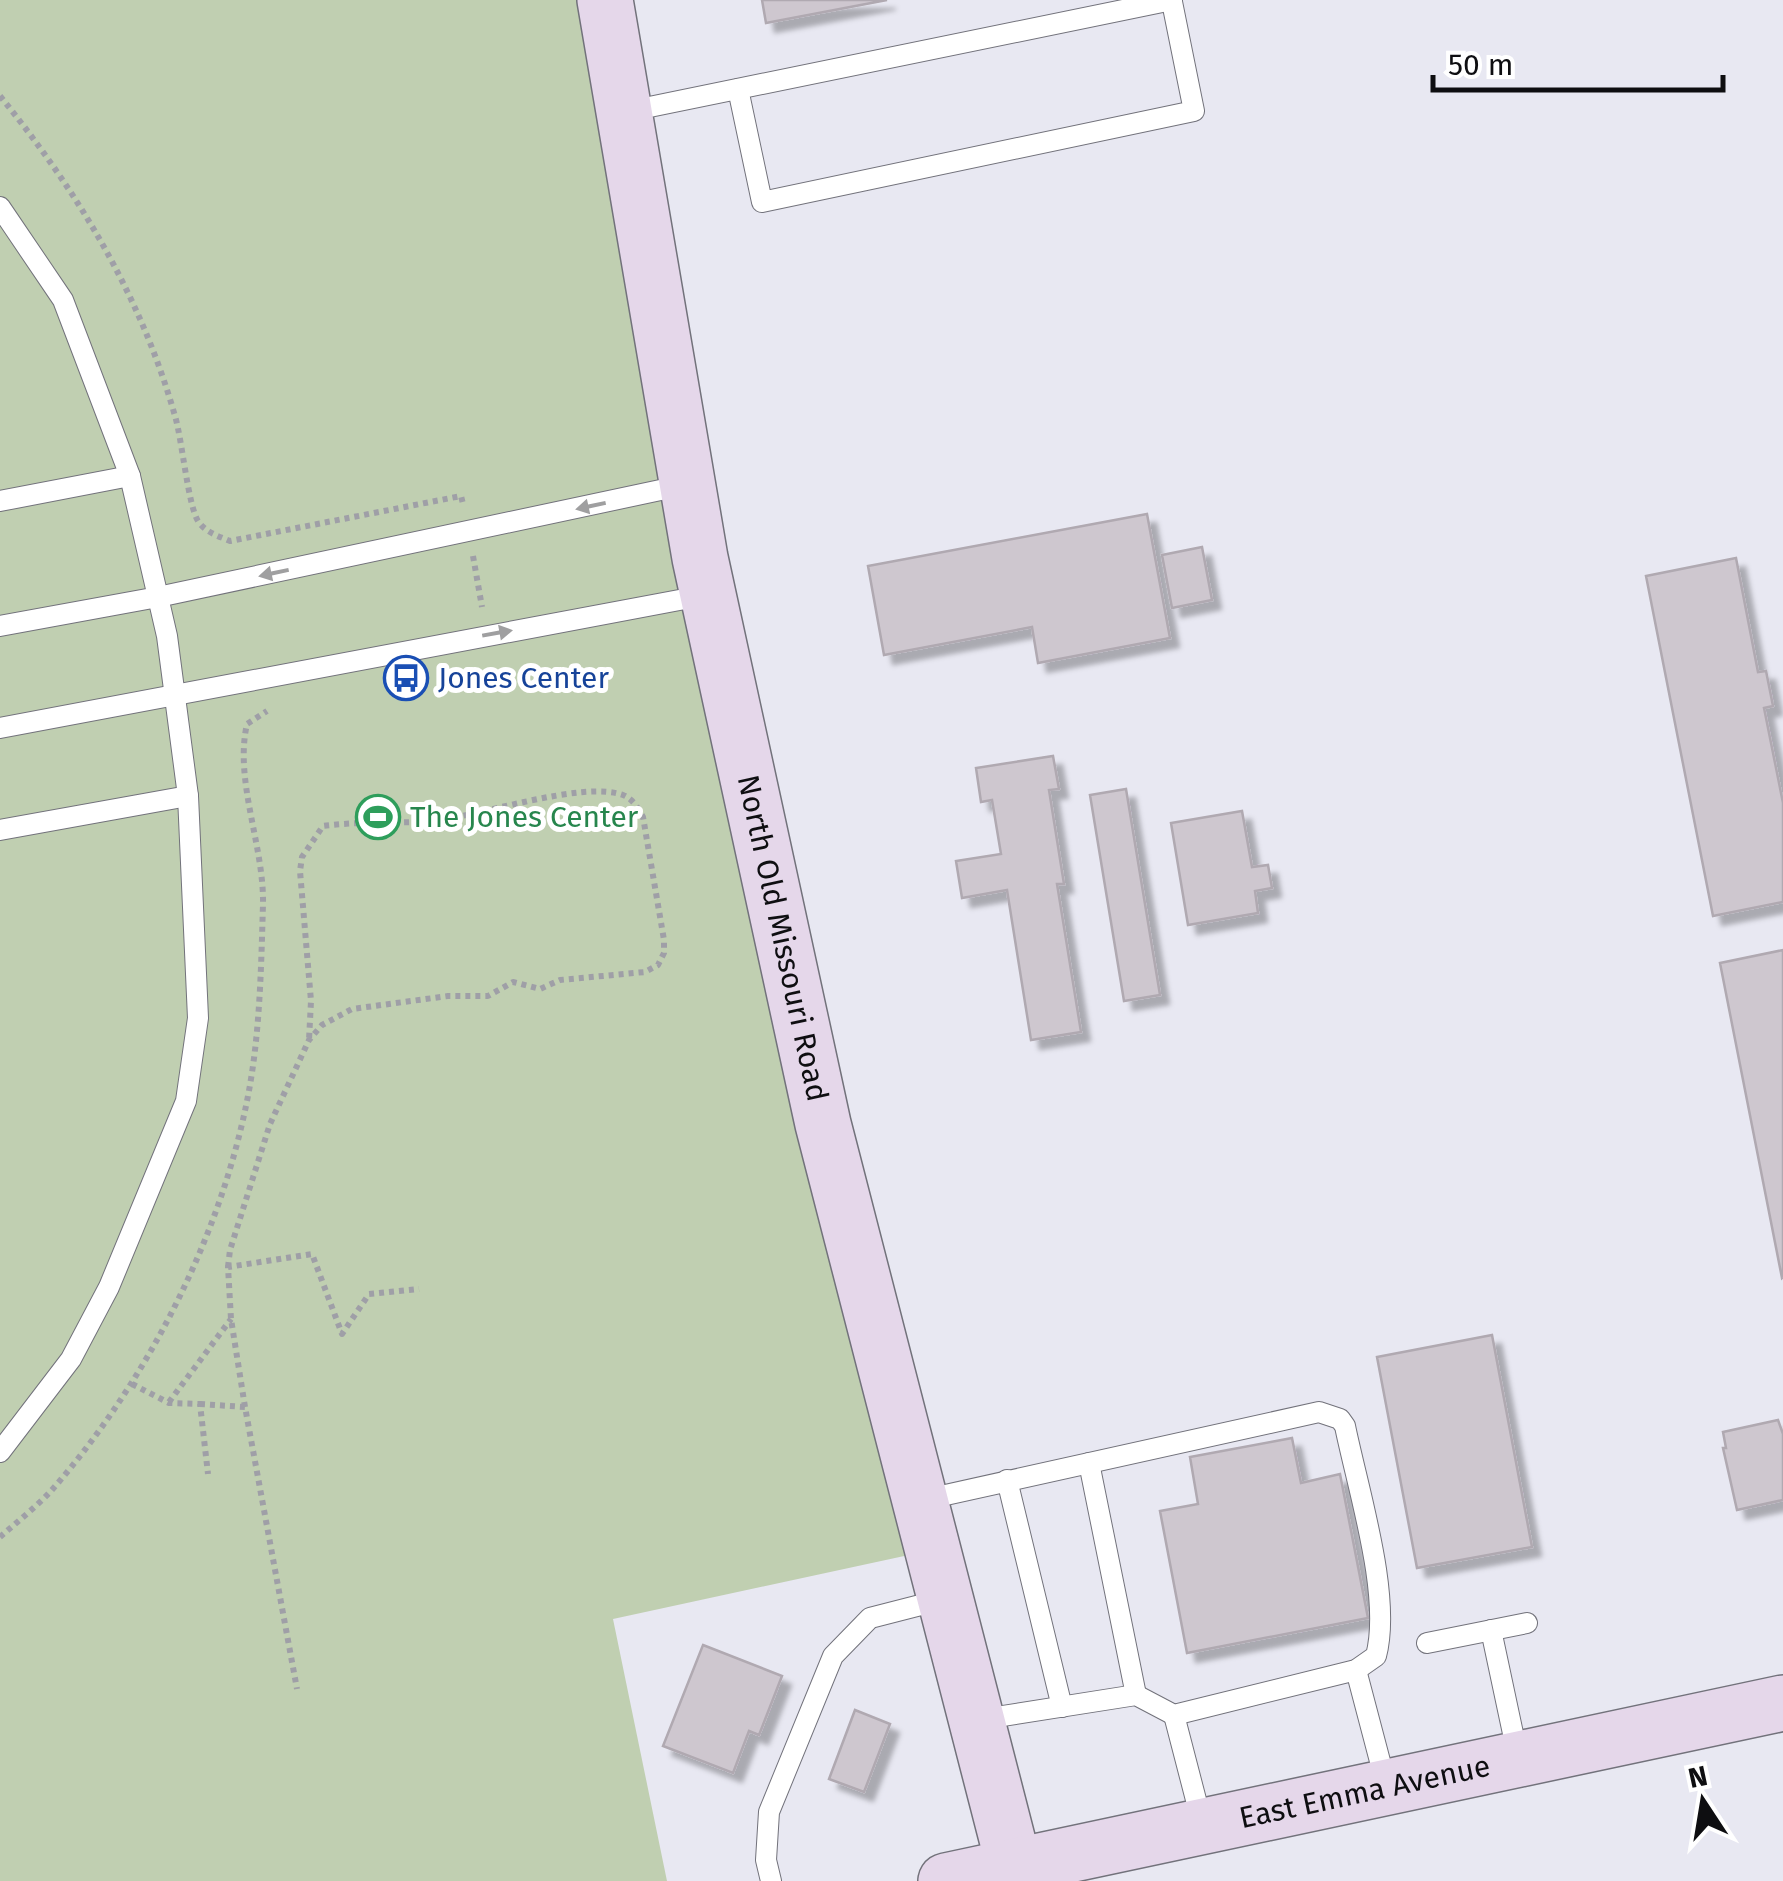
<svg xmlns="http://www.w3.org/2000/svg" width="1783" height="1881" viewBox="0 0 1783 1881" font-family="'Fira Sans',sans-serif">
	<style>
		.green { fill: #c0cfb1 }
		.building { fill: #cec7cf; stroke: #b0a9b1; stroke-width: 2.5; filter: url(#shadow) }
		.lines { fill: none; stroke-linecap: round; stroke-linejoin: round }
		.lane-casing { stroke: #72727b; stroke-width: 22 }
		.secondary-casing { stroke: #72727b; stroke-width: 58 }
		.path { stroke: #9f9fa7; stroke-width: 6; stroke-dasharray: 5 5; stroke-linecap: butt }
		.lane { stroke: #fff; stroke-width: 20 }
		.secondary { stroke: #e5d7ea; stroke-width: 55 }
		.oneway { fill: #9f9fa0 }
		.labels { text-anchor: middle; stroke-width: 10; stroke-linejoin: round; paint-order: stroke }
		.transit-label { font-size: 30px; fill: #164399; stroke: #fff; text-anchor: start }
		.leisure-label { font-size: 30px; fill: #27864d; stroke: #fff; text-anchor: start }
		.street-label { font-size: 30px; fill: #0e0e11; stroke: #fff }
	</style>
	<defs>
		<filter id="shadow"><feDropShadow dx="9" dy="9" stdDeviation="2.5" flood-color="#0004"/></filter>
	</defs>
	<rect width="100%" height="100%" fill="#e8e8f2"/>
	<polygon class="green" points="0,0 605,0 932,1550 613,1619 667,1881 0,1881"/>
	<g class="building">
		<polygon points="762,0 887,0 766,23"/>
		<polygon points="1147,514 1170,638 1038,663 1032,627 884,655 868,566"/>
		<polygon points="1202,547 1212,600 1172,608 1162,555"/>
		<polygon points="1736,558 1758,672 1766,671 1773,706 1764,708 1783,803 1783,902 1713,916 1646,576"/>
		<polygon points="1053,756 1059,789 1049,790 1064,884 1057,884 1081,1032 1031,1040 1007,890 962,898 956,861 1001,854 992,800 981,802 976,768"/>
		<polygon points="1126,789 1160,995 1124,1001 1090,795"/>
		<polygon points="1242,811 1252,867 1268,865 1272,888 1255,891 1258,913 1188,925 1171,823"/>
		<polygon points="1783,950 1783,1277 1782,1278 1720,963"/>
		<polygon points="1492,1335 1532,1547 1417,1568 1377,1357"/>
		<polygon points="1778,1420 1783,1434 1783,1500 1737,1510 1723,1448 1726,1448 1723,1432"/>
		<polygon points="1292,1438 1301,1483 1340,1474 1368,1618 1187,1653 1160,1511 1198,1504 1190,1457"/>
		<polygon points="703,1645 782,1676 759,1735 749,1731 733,1773 663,1746"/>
		<polygon points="855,1710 890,1724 864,1792 829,1779"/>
	</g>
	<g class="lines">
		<defs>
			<g id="lane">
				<polyline points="738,89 762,202 1194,111 1172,2"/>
				<polyline points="625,112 1172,0"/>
				<polyline points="0,207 63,300 130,476 0,501"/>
				<polyline points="0,626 158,597 684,485"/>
				<polyline points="0,728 706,595"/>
				<polyline points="0,830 188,796"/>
				<polyline points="0,1452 71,1359 109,1287 186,1101 198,1018 188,796 167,636 130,476"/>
				<polyline points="1089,1463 1136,1695"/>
				<polyline points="1007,1480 1062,1707"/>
				<path d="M923,1500L1319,1412L1340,1419L1345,1426C1358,1490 1392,1596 1376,1656L1356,1670L1174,1715L1136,1695L977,1720"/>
				<polyline points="1491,1630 1518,1757"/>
				<polyline points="1427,1643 1527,1623"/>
				<polyline points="1356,1670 1386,1784"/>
				<polyline points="1174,1715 1202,1823"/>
				<polyline points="771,1881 766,1860 769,1812 833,1656 870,1618 944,1599"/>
			</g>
			<g id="secondary">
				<path id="s1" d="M605,0L700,558L823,1124L1018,1881"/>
				<path id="s2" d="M946,1881L1783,1703"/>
			</g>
		</defs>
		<use href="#lane" class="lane-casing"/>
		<use href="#secondary" class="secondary-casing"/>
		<g class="path">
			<path d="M0,96C78,192 141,296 175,416C182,439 188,505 198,521C205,532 218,536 230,541L461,496L463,504"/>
			<polyline points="473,556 482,607"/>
			<path d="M228,1267L230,1250L270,1124L309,1040L322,1025L352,1009L448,996H488L513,982L540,989L560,980L645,972L658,965L664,953V940L643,817C638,808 633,799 623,795C582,780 477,817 432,821C396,824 359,821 323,826L302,857L300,871L311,1001L309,1040"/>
			<polyline points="132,1384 169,1403 200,1404 208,1474"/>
			<polyline points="169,1402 231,1319"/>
			<polyline points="200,1404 245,1407 297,1689"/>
			<polyline points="245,1407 231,1319 228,1267 312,1254 342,1334 369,1294 419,1289"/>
			<path d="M0,1537C17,1522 36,1507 51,1491C145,1384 219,1241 247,1101C260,1037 261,970 263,904C264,845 234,781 247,724L267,711"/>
		</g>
		<use href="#lane" class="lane"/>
		<use href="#secondary" class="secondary"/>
	</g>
	<defs><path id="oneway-solid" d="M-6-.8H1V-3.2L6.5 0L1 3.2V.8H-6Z" transform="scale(2.5)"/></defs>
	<g class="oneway">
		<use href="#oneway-solid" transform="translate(591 506) rotate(168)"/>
		<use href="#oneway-solid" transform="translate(274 573) rotate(168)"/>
		<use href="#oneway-solid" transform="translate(497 633) rotate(-10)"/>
	</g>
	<defs>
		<symbol id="bus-ring" viewBox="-11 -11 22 22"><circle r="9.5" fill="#fff" stroke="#1a4fb4" stroke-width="1.5"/><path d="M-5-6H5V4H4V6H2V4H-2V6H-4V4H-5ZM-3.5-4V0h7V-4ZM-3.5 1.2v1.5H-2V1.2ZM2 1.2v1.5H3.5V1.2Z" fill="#1a4fb4"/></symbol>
		<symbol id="stadium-ring" viewBox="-11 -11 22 22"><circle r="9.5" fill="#fff" stroke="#2e9e5b" stroke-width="1.5"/><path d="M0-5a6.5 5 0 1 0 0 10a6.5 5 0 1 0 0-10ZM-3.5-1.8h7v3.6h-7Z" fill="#2e9e5b"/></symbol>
	</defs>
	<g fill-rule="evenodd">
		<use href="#bus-ring" x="381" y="653" width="50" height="50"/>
		<use href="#stadium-ring" x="353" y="792" width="50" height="50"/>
	</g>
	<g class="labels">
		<g class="transit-label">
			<text x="438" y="688">Jones Center</text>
		</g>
		<g class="leisure-label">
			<text x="410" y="827">The Jones Center</text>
		</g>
		<g class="street-label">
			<text dy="10" stroke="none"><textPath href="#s1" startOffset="955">North Old Missouri Road</textPath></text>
			<text dy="10" stroke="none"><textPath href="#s2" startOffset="428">East Emma Avenue</textPath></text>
		</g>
	</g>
	<g transform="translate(1703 1801) rotate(348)" stroke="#ffffff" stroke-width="8" paint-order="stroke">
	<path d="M0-8L18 38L0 25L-18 38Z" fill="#0e0e11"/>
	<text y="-15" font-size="28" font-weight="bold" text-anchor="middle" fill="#0e0e11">N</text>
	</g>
	<path d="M1433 75v15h290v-15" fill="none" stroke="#0e0e11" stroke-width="5"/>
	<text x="1448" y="75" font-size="30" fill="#0e0e11" stroke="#ffffff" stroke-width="8" paint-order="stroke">50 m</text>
</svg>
